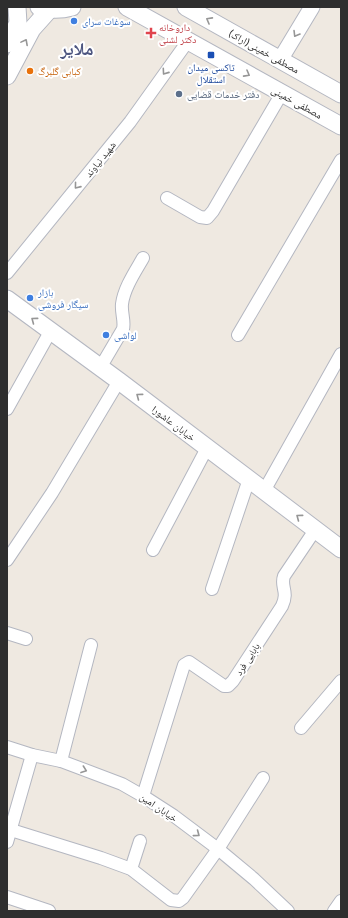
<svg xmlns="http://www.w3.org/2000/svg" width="348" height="918" viewBox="0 0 348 918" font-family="Inter,'Noto Naskh Arabic',sans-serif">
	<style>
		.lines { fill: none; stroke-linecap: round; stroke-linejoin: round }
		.minor-casing { stroke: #b4b7c1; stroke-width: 14 }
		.tertiary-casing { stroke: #b4b7c1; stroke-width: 17 }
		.secondary-casing { stroke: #b4b7c1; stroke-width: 19 }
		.minor { stroke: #fff; stroke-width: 12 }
		.tertiary { stroke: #fff; stroke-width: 15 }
		.secondary { stroke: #fff; stroke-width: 17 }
		.oneway { stroke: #969696 }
		.shop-dot { fill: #3f7fe0; stroke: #fff; stroke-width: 1.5 }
		.health-dot { fill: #e0444e; stroke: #fff; stroke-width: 1.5 }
		.transit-dot { fill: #1a4fb4; stroke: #fff; stroke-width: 1.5 }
		.food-dot { fill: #e8710a; stroke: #fff; stroke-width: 1.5 }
		.service-dot { fill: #5c6f8a; stroke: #fff; stroke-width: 1.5 }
		.labels { text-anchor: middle; stroke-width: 4; stroke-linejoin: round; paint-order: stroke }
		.shop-label { font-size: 10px; fill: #366cbe; stroke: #fff; text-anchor: start }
		.health-label { font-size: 10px; fill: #be3a42; stroke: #fff; text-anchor: start }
		.street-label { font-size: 10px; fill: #2e2e2e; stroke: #fff }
		.transit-label { font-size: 10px; fill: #164399; stroke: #fff }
		.food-label { font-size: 10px; fill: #c56008; stroke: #fff; text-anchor: start }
		.service-label { font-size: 10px; fill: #4e5e75; stroke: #fff; text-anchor: start }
		.town-label { font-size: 18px; font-weight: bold; fill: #4d5680; stroke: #fff }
	</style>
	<rect width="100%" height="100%" fill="#efe9e1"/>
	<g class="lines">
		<defs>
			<g id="minor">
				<polyline points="167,198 200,217 207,218 213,211 282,93"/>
				<polyline points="7,273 130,122 188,41"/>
				<polyline points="238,335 341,160"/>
				<path d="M100,368L123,329C125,321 121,313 122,304C124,288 135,272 143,258"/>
				<polyline points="7,409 50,332"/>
				<polyline points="264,491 341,354"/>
				<polyline points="153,550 207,448"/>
				<polyline points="7,560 52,493 119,381"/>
				<polyline points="212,589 249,479"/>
				<polyline points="7,633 26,639"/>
				<polyline points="301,728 341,681"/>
				<polyline points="7,747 32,755 61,761 122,784 143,796 174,816 218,849 254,879 288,911"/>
				<polyline points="61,761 91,645"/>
				<path d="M143,796L184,665L189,662L224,686H228L233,681L282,606C289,591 280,587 284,576L315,530"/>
				<polyline points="11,830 101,858 131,869 171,900 179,901 183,898 218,849 263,778"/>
				<polyline points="7,842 32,755"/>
				<polyline points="131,869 140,841"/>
				<polyline points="7,897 49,911"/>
				<polyline points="334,911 341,901"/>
			</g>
			<polyline id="tertiary" points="280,60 312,7"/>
			<g id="secondary">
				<path d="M39,7C50,10 61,10 72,7"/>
				<polyline points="127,7 341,126"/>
				<polyline points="186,7 341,94"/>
				<polyline points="7,44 18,23 17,7"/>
				<polyline points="7,76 32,29 49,10"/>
				<polyline points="7,299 119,381 341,549"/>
			</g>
		</defs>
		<use href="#minor" class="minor-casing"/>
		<use href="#tertiary" class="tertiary-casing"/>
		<use href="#secondary" class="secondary-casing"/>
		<use href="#minor" class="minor"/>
		<use href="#tertiary" class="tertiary"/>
		<use href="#secondary" class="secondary"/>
	</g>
	<defs><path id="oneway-chevron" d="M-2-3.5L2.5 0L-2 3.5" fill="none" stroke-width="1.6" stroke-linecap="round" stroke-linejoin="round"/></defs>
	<g class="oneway">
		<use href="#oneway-chevron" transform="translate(209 20) rotate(-151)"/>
		<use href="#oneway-chevron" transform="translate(296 34) rotate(121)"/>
		<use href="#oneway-chevron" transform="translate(25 42) rotate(-62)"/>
		<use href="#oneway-chevron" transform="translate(165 72) rotate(125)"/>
		<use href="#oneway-chevron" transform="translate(247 74) rotate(29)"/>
		<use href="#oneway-chevron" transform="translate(77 186) rotate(129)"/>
		<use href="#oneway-chevron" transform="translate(34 320) rotate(-143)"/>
		<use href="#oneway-chevron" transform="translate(139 396) rotate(-143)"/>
		<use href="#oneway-chevron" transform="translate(299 517) rotate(-143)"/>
		<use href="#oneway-chevron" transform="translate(84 770) rotate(20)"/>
		<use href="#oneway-chevron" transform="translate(197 834) rotate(37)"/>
	</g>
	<g class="shop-dot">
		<circle cx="74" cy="21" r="4"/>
		<circle cx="30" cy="298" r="4"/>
		<circle cx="106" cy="335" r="4"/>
	</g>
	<path class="health-dot" d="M149 27h4v4h4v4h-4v4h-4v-4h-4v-4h4z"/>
	<rect class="transit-dot" x="207" y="51" width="8" height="8" rx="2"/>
	<circle class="food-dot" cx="30" cy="71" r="4"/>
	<circle class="service-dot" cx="179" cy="94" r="4"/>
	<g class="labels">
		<g class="shop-label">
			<text x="82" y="25">سوغات سرای</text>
			<text x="38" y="296">بازار<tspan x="38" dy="12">سیگار فروشی</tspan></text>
			<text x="114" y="339">لواشی</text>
		</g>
		<g class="health-label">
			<text x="159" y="31">داروخانه<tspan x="159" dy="12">دکتر لشنی</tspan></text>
		</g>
		<g class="street-label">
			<text transform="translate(264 51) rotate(29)" y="4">مصطفی خمینی(اراک)</text>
			<text transform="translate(297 102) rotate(29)" y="4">مصطفی خمینی</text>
			<text transform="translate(100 159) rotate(-51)" y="4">شهید نیاوند</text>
			<text transform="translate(174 423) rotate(37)" y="4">خیابان عاشورا</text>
			<text transform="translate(247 659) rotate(-57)" y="4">بابایی فرد</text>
			<text transform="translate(159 807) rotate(34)" y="4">خیابان امین</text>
		</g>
		<g class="transit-label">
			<text x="211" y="71">تاکسی میدان<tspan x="211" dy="12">استقلال</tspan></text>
		</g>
		<g class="food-label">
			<text x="38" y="75">کبابی گلبرگ</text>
		</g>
		<g class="service-label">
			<text x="187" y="98">دفتر خدمات قضایی</text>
		</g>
		<g class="town-label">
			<text x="77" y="55">ملایر</text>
		</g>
	</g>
	<rect width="348" height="918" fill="none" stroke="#2e2e2e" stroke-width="16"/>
</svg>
